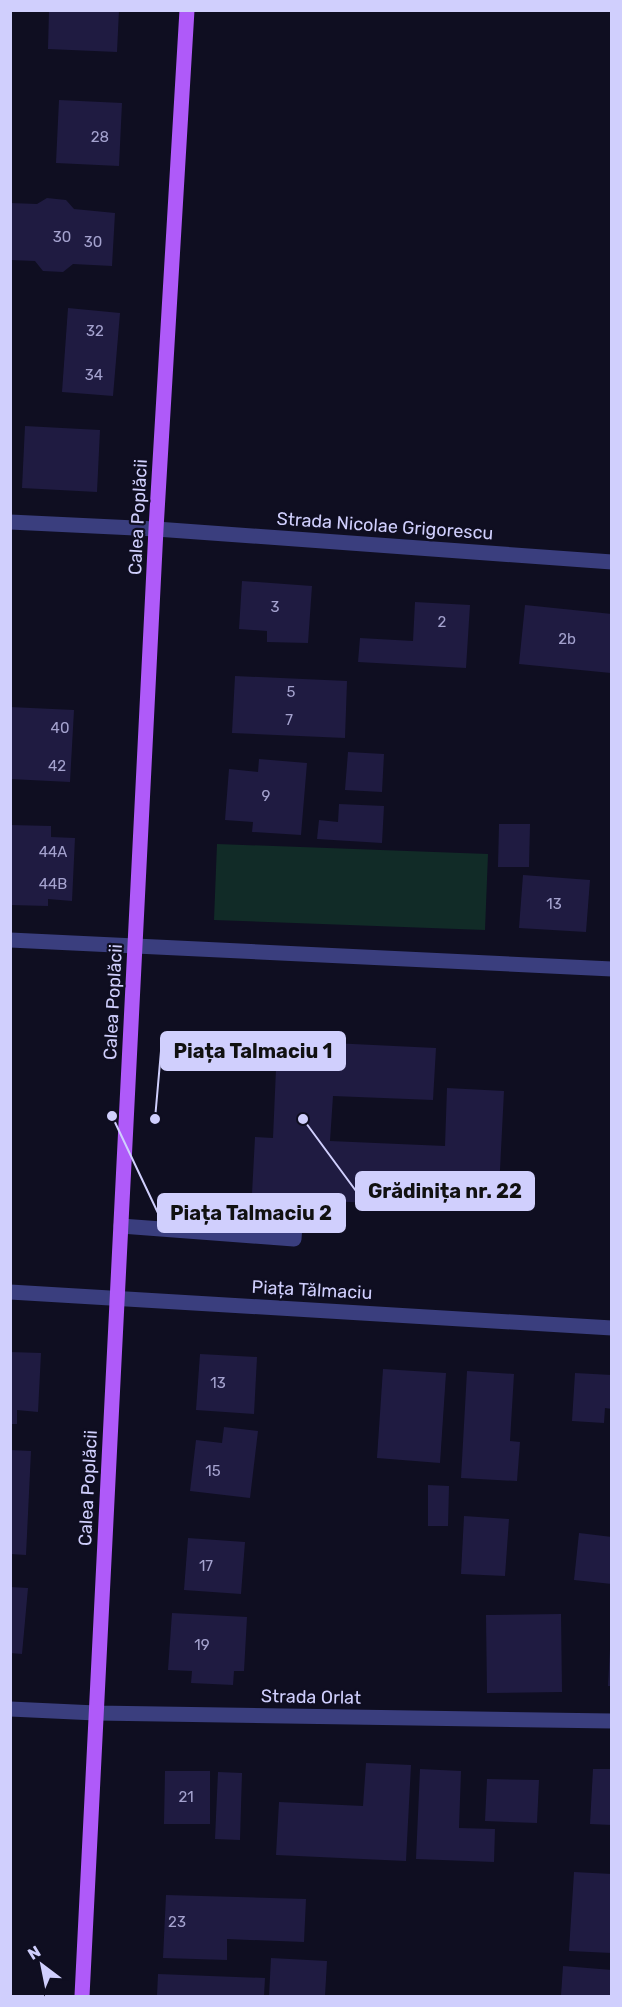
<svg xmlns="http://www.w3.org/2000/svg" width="622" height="2007" viewBox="0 0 622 2007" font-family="Rubik,sans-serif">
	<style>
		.green { fill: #112b27 }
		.building { fill: #1f1b41 }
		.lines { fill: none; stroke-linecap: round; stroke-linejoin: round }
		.minor { stroke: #3a3e7e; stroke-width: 15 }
		.major { stroke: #af5af9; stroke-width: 15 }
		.labels { text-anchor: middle; stroke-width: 4.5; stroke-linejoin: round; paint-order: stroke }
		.number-label { font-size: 15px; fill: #a4a2ce }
		.street-label { font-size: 18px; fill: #d0cffd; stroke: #0f0e21 }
		.leader { fill: none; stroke: #d0cffd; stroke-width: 2 }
		.callout-dot { fill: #d0cffd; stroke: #0f0e21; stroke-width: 2 }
		.callout { fill: #d0cffd; stroke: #d0cffd; stroke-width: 2 }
		.callout-label { font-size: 20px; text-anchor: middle; font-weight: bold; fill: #111 }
	</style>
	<rect width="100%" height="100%" fill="#0f0e21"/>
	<polygon class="green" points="217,844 488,854 485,930 214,920"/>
	<g class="building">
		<polygon points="49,10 119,10 117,52 48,49"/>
		<polygon points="59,100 122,103 119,166 56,163"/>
		<polygon points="47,198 66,200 74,209 115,213 112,266 73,264 63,272 43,271 35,261 10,260 10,203 37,204"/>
		<polygon points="68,308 120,313 113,396 62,392"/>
		<polygon points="25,426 100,430 97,492 22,488"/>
		<polygon points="242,581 312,586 308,643 267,642 267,631 239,629"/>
		<polygon points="415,602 470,605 466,668 358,662 360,638 413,641"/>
		<polygon points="525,605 612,614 611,673 519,664"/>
		<polygon points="235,676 347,681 345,738 232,733"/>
		<polygon points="10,707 74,710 70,782 10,779"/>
		<polygon points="348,752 384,754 382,792 345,790"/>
		<polygon points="259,759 307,763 301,835 252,832 253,822 225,820 229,769 258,772"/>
		<polygon points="339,804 384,806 382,843 317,839 319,820 338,822"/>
		<polygon points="499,824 530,824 529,867 498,867"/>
		<polygon points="10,825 51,826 51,837 75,838 72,901 48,899 48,906 10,905"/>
		<polygon points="523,875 590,880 586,932 519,928"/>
		<polygon points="332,1043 436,1048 433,1100 333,1096 330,1141 445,1146 447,1088 504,1091 498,1209 307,1200 306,1211 281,1210 282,1195 252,1194 255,1137 273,1138 277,1046 332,1049"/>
		<polygon points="10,1352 41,1353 38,1412 17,1410 17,1424 10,1424"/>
		<polygon points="200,1354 257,1357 254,1414 196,1410"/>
		<polygon points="383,1369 446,1373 440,1463 377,1458"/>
		<polygon points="467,1371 514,1374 510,1441 520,1442 517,1481 461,1478"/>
		<polygon points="575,1373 612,1375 612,1409 605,1408 604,1423 572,1421"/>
		<polygon points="224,1427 258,1431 250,1498 190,1491 196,1440 222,1443"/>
		<polygon points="10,1450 31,1451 26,1555 10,1554"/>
		<polygon points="428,1485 449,1486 448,1526 428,1526"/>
		<polygon points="464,1516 509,1519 505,1576 461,1574"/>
		<polygon points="579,1533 612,1537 612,1584 574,1580"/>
		<polygon points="188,1538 245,1542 241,1594 184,1590"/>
		<polygon points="10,1587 28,1588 22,1654 10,1653"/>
		<polygon points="172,1613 247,1617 244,1671 234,1671 233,1685 191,1683 192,1671 168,1670"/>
		<polygon points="561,1614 562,1692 487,1693 486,1615"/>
		<polygon points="610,1649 612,1650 612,1686 608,1686"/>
		<polygon points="366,1763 411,1765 406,1861 276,1855 279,1802 363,1806"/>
		<polygon points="420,1769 461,1771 459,1828 495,1829 494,1862 416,1859"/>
		<polygon points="593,1769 612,1769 612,1825 590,1824"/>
		<polygon points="165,1771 210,1771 210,1824 164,1824"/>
		<polygon points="218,1772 242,1773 240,1840 215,1839"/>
		<polygon points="487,1779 539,1780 537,1823 485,1821"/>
		<polygon points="574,1872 612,1874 612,1953 569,1951"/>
		<polygon points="166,1895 306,1899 304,1942 227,1939 227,1960 163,1958"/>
		<polygon points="271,1958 327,1961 325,1996 269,1996"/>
		<polygon points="563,1966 612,1970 612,1996 561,1996"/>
		<polygon points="158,1974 265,1978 264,1996 157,1996"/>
	</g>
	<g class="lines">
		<g class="minor">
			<polyline points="10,522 156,529 612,562"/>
			<polyline points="10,940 612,969"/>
			<polyline points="121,1226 294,1239 296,1211"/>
			<polyline points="10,1292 612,1328"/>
			<polyline points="10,1709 96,1713 612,1721"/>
		</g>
		<polyline class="major" points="82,1996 156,529 187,10"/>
	</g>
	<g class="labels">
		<g class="number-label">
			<text x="100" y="142">28</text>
			<text x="62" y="242">30</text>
			<text x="93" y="247">30</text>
			<text x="95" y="336">32</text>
			<text x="94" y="380">34</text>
			<text x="275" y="612">3</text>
			<text x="442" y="627">2</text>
			<text x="567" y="644">2b</text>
			<text x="291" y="697">5</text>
			<text x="289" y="725">7</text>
			<text x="60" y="733">40</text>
			<text x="57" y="771">42</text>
			<text x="266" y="801">9</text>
			<text x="53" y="857">44A</text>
			<text x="53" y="889">44B</text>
			<text x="554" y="909">13</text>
			<text x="218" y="1388">13</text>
			<text x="213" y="1476">15</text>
			<text x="206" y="1571">17</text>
			<text x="202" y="1650">19</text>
			<text x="186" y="1802">21</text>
			<text x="177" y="1927">23</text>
		</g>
		<g class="street-label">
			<text transform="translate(138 517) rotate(-87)" y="6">Calea Poplăcii</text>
			<text transform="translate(385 526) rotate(4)" y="6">Strada Nicolae Grigorescu</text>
			<text transform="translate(113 1002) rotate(-87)" y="6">Calea Poplăcii</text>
			<text transform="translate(312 1290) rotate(3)" y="6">Piața Tălmaciu</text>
			<text transform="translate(88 1488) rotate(-87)" y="6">Calea Poplăcii</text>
			<text transform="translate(311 1697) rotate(1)" y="6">Strada Orlat</text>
		</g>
	</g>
	<path class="leader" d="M155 1119L161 1051M303 1119L356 1191M112 1116L158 1213"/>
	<g class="callout-dot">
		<circle cx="155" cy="1119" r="6"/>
		<circle cx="303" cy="1119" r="6"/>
		<circle cx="112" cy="1116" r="6"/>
	</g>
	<g class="callout">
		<rect x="161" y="1032" width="184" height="38" rx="6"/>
		<rect x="356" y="1172" width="178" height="38" rx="6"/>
		<rect x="158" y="1194" width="187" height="38" rx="6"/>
	</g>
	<g class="callout-label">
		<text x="253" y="1058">Piața Talmaciu 1</text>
		<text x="445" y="1198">Grădinița nr. 22</text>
		<text x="251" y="1220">Piața Talmaciu 2</text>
	</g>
	<rect width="622" height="2007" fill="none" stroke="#d0cffd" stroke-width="24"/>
	<g transform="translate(42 1965) rotate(328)" stroke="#0f0e21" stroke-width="4.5" paint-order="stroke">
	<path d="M0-4.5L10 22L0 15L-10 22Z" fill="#d0cffd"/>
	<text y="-9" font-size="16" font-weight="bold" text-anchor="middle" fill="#d0cffd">N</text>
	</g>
</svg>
